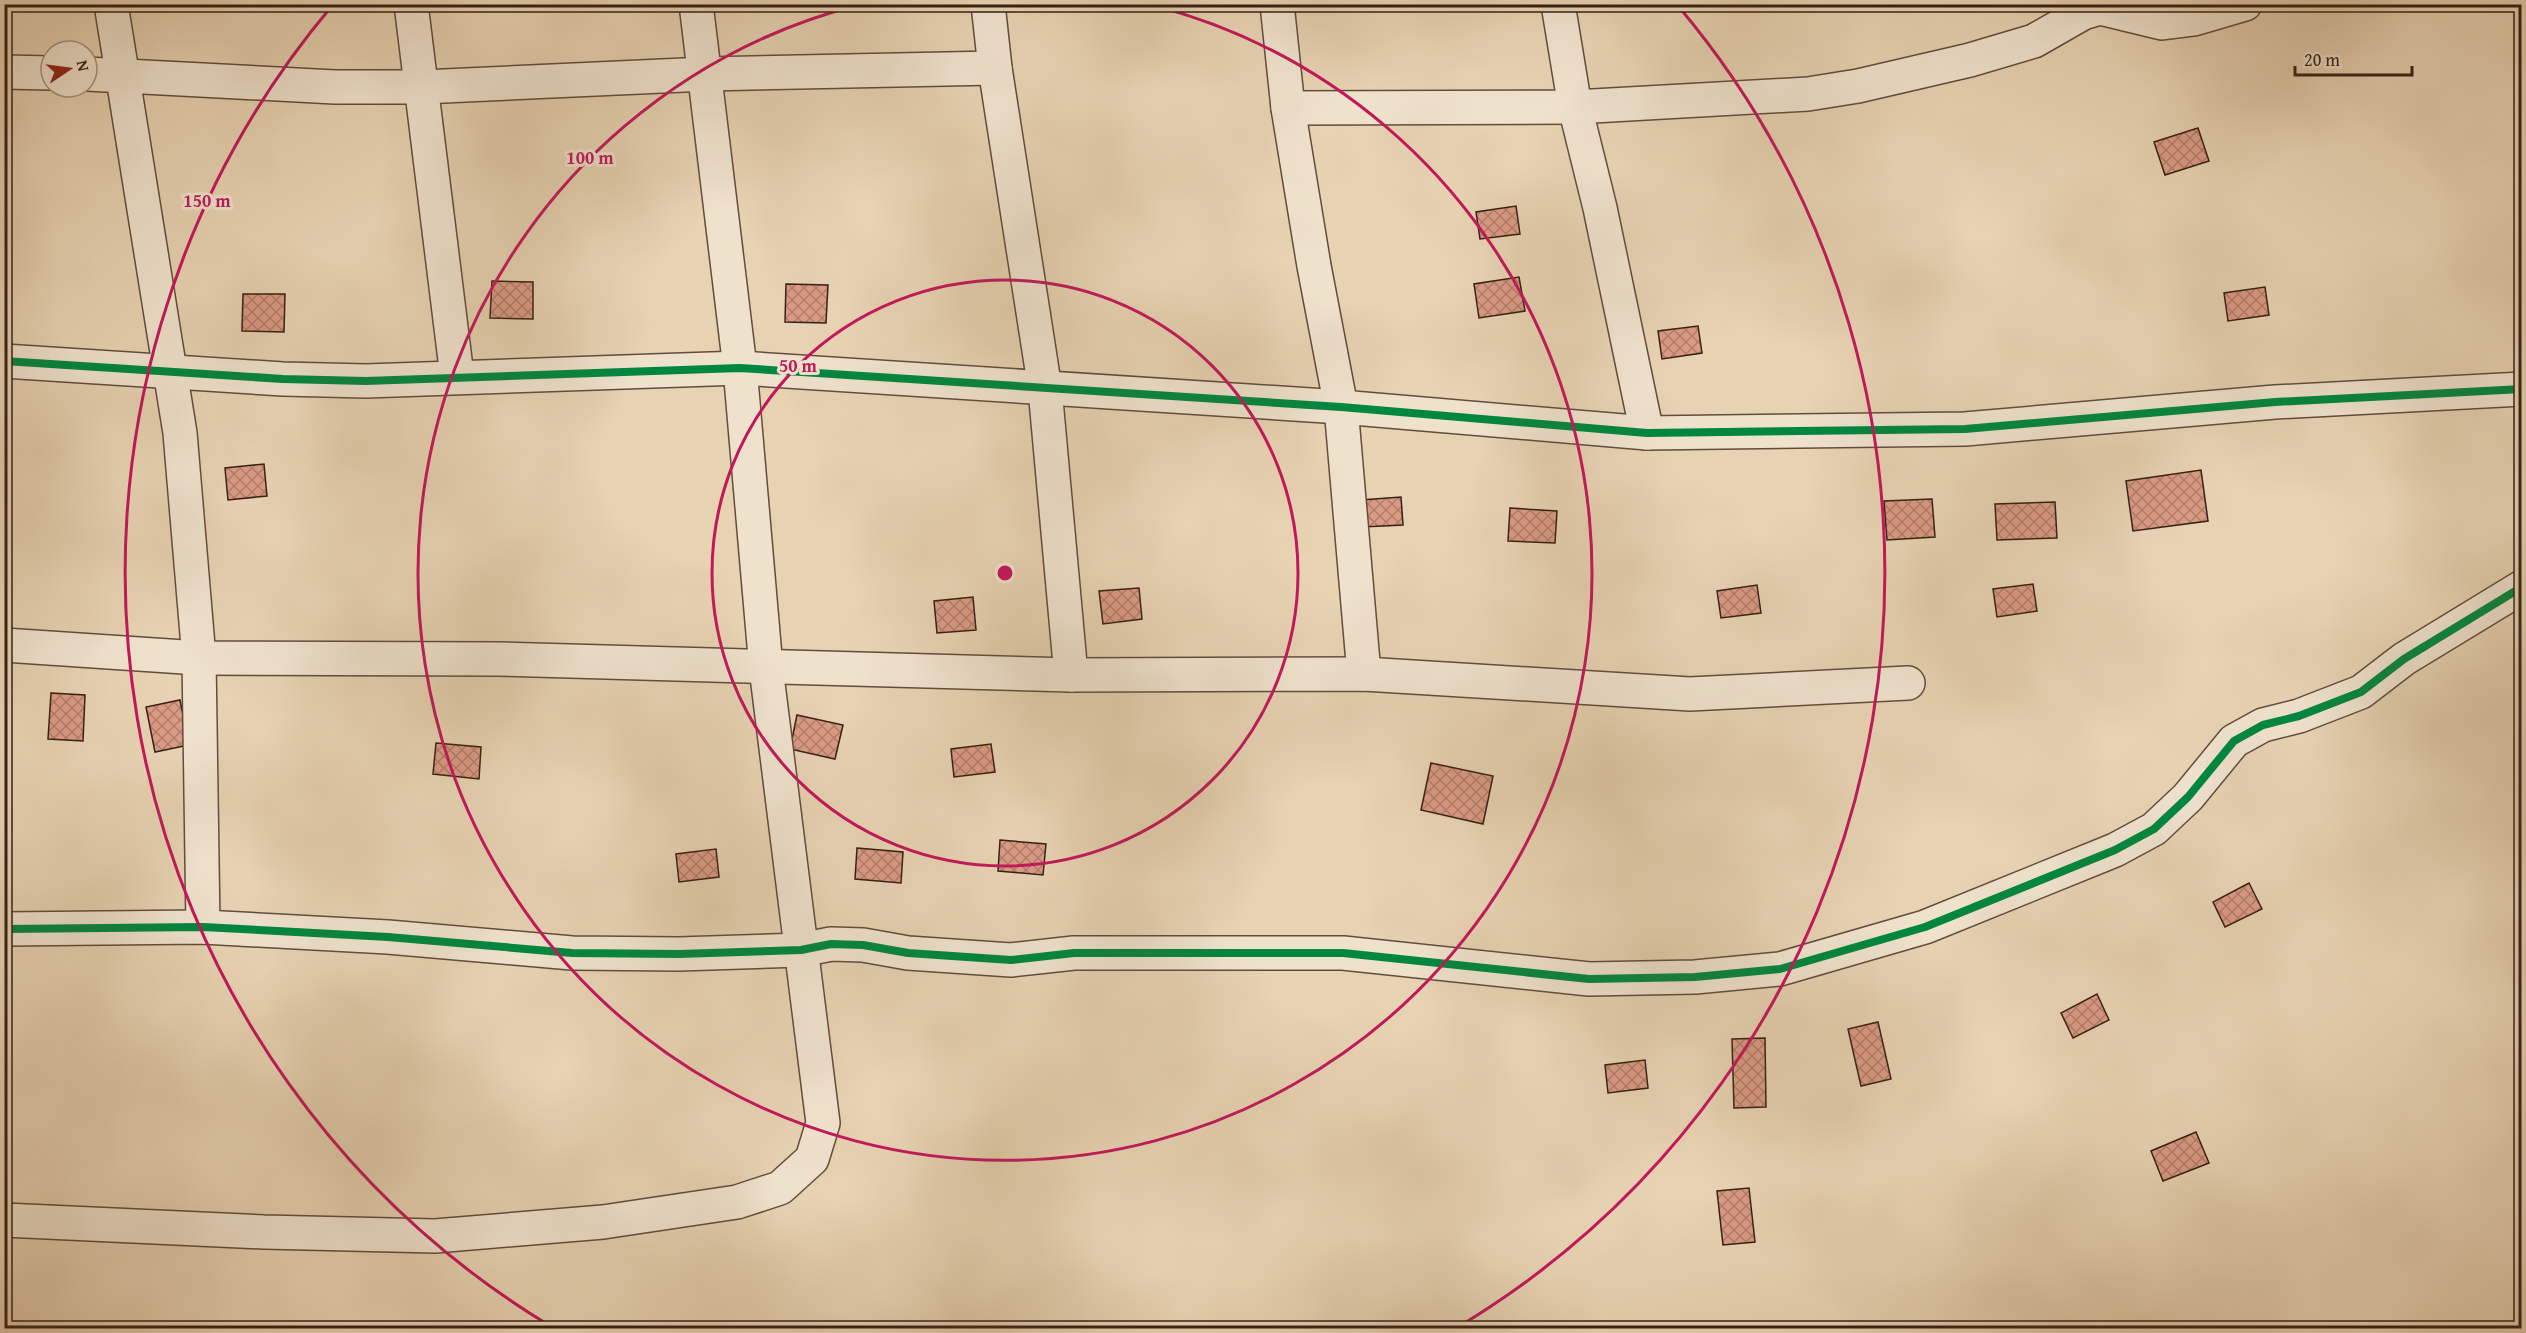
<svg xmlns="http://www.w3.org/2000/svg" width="2526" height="1333" viewBox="0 0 2526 1333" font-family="'Gentium Book Plus',serif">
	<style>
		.building { fill: url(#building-cross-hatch); stroke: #372015; stroke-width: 1.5 }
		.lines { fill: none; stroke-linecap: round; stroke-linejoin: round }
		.street-casing { stroke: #634c3c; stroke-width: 36 }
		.street { stroke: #efe2cd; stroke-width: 33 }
		.cycleway-casing { stroke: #efe2cd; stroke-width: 11 }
		.cycleway { stroke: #00873e; stroke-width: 8 }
		.ring { fill: none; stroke: #c2185b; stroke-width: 3 }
		.centre { fill: #c2185b; stroke: #efe2cd; stroke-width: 3 }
		.ring-label { font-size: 18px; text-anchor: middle; font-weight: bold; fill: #c2185b; stroke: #efe2cd; stroke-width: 6; stroke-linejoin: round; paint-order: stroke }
	</style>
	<defs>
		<pattern id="building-cross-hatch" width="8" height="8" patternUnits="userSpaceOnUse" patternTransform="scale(1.5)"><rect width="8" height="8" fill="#da9a84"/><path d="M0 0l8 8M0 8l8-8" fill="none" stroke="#b27d6b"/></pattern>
	</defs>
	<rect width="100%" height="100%" fill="#e7d2b2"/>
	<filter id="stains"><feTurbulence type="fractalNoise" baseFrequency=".00333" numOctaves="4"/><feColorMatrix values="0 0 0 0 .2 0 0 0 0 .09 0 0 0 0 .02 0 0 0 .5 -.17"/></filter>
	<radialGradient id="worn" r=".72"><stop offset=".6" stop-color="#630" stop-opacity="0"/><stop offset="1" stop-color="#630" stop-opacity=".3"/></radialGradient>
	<g class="building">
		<polygon points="2198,128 2209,161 2165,175 2154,142"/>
		<polygon points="1516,206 1520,234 1480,239 1476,212"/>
		<polygon points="1519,277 1525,311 1479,318 1474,284"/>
		<polygon points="492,281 533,282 533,319 490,318"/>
		<polygon points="786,284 828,285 826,323 785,322"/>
		<polygon points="2265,287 2269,315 2228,321 2224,293"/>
		<polygon points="243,294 285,294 284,332 242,331"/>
		<polygon points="1698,326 1702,353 1662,359 1658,331"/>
		<polygon points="264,464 267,496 228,500 225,468"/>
		<polygon points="2201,470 2208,521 2133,531 2126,481"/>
		<polygon points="1401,497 1403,525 1362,527 1361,500"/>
		<polygon points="1932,499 1935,537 1887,540 1884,501"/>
		<polygon points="2055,502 2057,538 1997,540 1995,504"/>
		<polygon points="1510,508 1557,511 1555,543 1508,541"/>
		<polygon points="2033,584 2037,611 1997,617 1993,589"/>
		<polygon points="1757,585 1761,613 1721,618 1717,591"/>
		<polygon points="1139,588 1142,619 1103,624 1099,591"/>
		<polygon points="973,597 976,630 937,633 934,601"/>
		<polygon points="51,693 85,695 83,741 48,739"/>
		<polygon points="180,700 189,745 155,752 146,707"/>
		<polygon points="797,715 843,725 835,759 790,749"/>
		<polygon points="436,743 481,747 479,779 433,774"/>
		<polygon points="991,744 995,772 954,777 951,749"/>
		<polygon points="1431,763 1493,776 1483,824 1421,810"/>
		<polygon points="1000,840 1046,844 1043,875 998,871"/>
		<polygon points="857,848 903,852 901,883 855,879"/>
		<polygon points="716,849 719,877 679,882 676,854"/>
		<polygon points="2249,883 2262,909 2225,927 2213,902"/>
		<polygon points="2097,994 2109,1020 2073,1038 2061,1013"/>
		<polygon points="1878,1022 1891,1079 1861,1086 1848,1029"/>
		<polygon points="1765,1038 1766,1107 1734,1108 1732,1039"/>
		<polygon points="1645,1060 1648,1088 1608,1093 1605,1065"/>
		<polygon points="2196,1132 2209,1163 2163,1181 2151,1151"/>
		<polygon points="1749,1188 1755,1242 1723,1245 1717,1191"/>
	</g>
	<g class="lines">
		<defs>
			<g id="street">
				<polyline points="111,4 180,433 199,658 203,927"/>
				<polyline points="411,4 457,376"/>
				<polyline points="988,4 995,68 1045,389 1071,675"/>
				<polyline points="1277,4 1288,108 1314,266 1341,407 1364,674"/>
				<polyline points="1558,4 1575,107 1600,208 1647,433"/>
				<polyline points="4,72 51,73"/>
				<polyline points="87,74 335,87 422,87 706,74 995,68"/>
				<polyline points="1288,108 1575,107 1808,94 1858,86 1970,60 2034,41 2083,13 2100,8 2162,23 2194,19 2245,4"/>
				<polyline points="4,361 283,379 366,381 740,368 1341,407 1647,433 1965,429 2275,402 2522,389"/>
				<polyline points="4,645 199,658 498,659 1071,675 1364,674 1690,694 1908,683"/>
				<polyline points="4,929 203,927 388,937 572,953 679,954 801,950 831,944 863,945 908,953 1011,960 1074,953 1343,953 1589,979 1695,977 1780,969 1925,927 2115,850 2154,829 2188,797 2234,741 2263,725 2299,716 2361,692 2404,659 2522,587"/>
				<polyline points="4,1220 264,1232 435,1236 603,1222 737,1202 780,1188 812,1159 823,1123 766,668 740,368 696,4"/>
			</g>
		</defs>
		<use href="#street" class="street-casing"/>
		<use href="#street" class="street"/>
		<defs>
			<g id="cycleway">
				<polyline points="4,361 283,379 366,381 740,368 1341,407 1647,433 1965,429 2275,402 2522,389"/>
				<polyline points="4,929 203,927 388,937 572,953 679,954 801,950 831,944 863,945 908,953 1011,960 1074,953 1343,953 1589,979 1695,977 1780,969 1925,927 2115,850 2154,829 2188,797 2234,741 2263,725 2299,716 2361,692 2404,659 2522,587"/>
			</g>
		</defs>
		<use href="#cycleway" class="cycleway-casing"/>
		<use href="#cycleway" class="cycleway"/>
	</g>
	<g class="ring">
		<circle cx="1005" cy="573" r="293"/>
		<path d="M1152 5A587 587 0 1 1 858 5"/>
		<path d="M552 1327A880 880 0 0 1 331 7M1679 7A880 880 0 0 1 1458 1327"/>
	</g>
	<circle cx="1005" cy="573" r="9" class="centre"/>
	<g class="ring-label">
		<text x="590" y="164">100 m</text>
		<text x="207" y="207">150 m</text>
		<text x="798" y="372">50 m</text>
	</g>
	<rect width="2526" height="1333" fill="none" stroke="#e7d2b2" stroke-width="24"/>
	<rect x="6" y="6" width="2514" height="1321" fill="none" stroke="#372015" stroke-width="3"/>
	<rect x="12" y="12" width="2502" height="1309" fill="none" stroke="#372015" stroke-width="1.5"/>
	<g transform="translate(69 69) rotate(77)"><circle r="28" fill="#efe2cd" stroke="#a59483" stroke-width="1.5"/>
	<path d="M0-4.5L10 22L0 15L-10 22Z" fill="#8f2418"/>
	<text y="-9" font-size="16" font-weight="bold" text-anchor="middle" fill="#372015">N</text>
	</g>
	<path d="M2295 66v9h117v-9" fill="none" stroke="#372015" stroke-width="3"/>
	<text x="2304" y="66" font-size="18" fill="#372015" stroke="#efe2cd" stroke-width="4.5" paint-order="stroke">20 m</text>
	<rect width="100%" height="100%" filter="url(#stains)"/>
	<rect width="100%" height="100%" fill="url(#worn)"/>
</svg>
